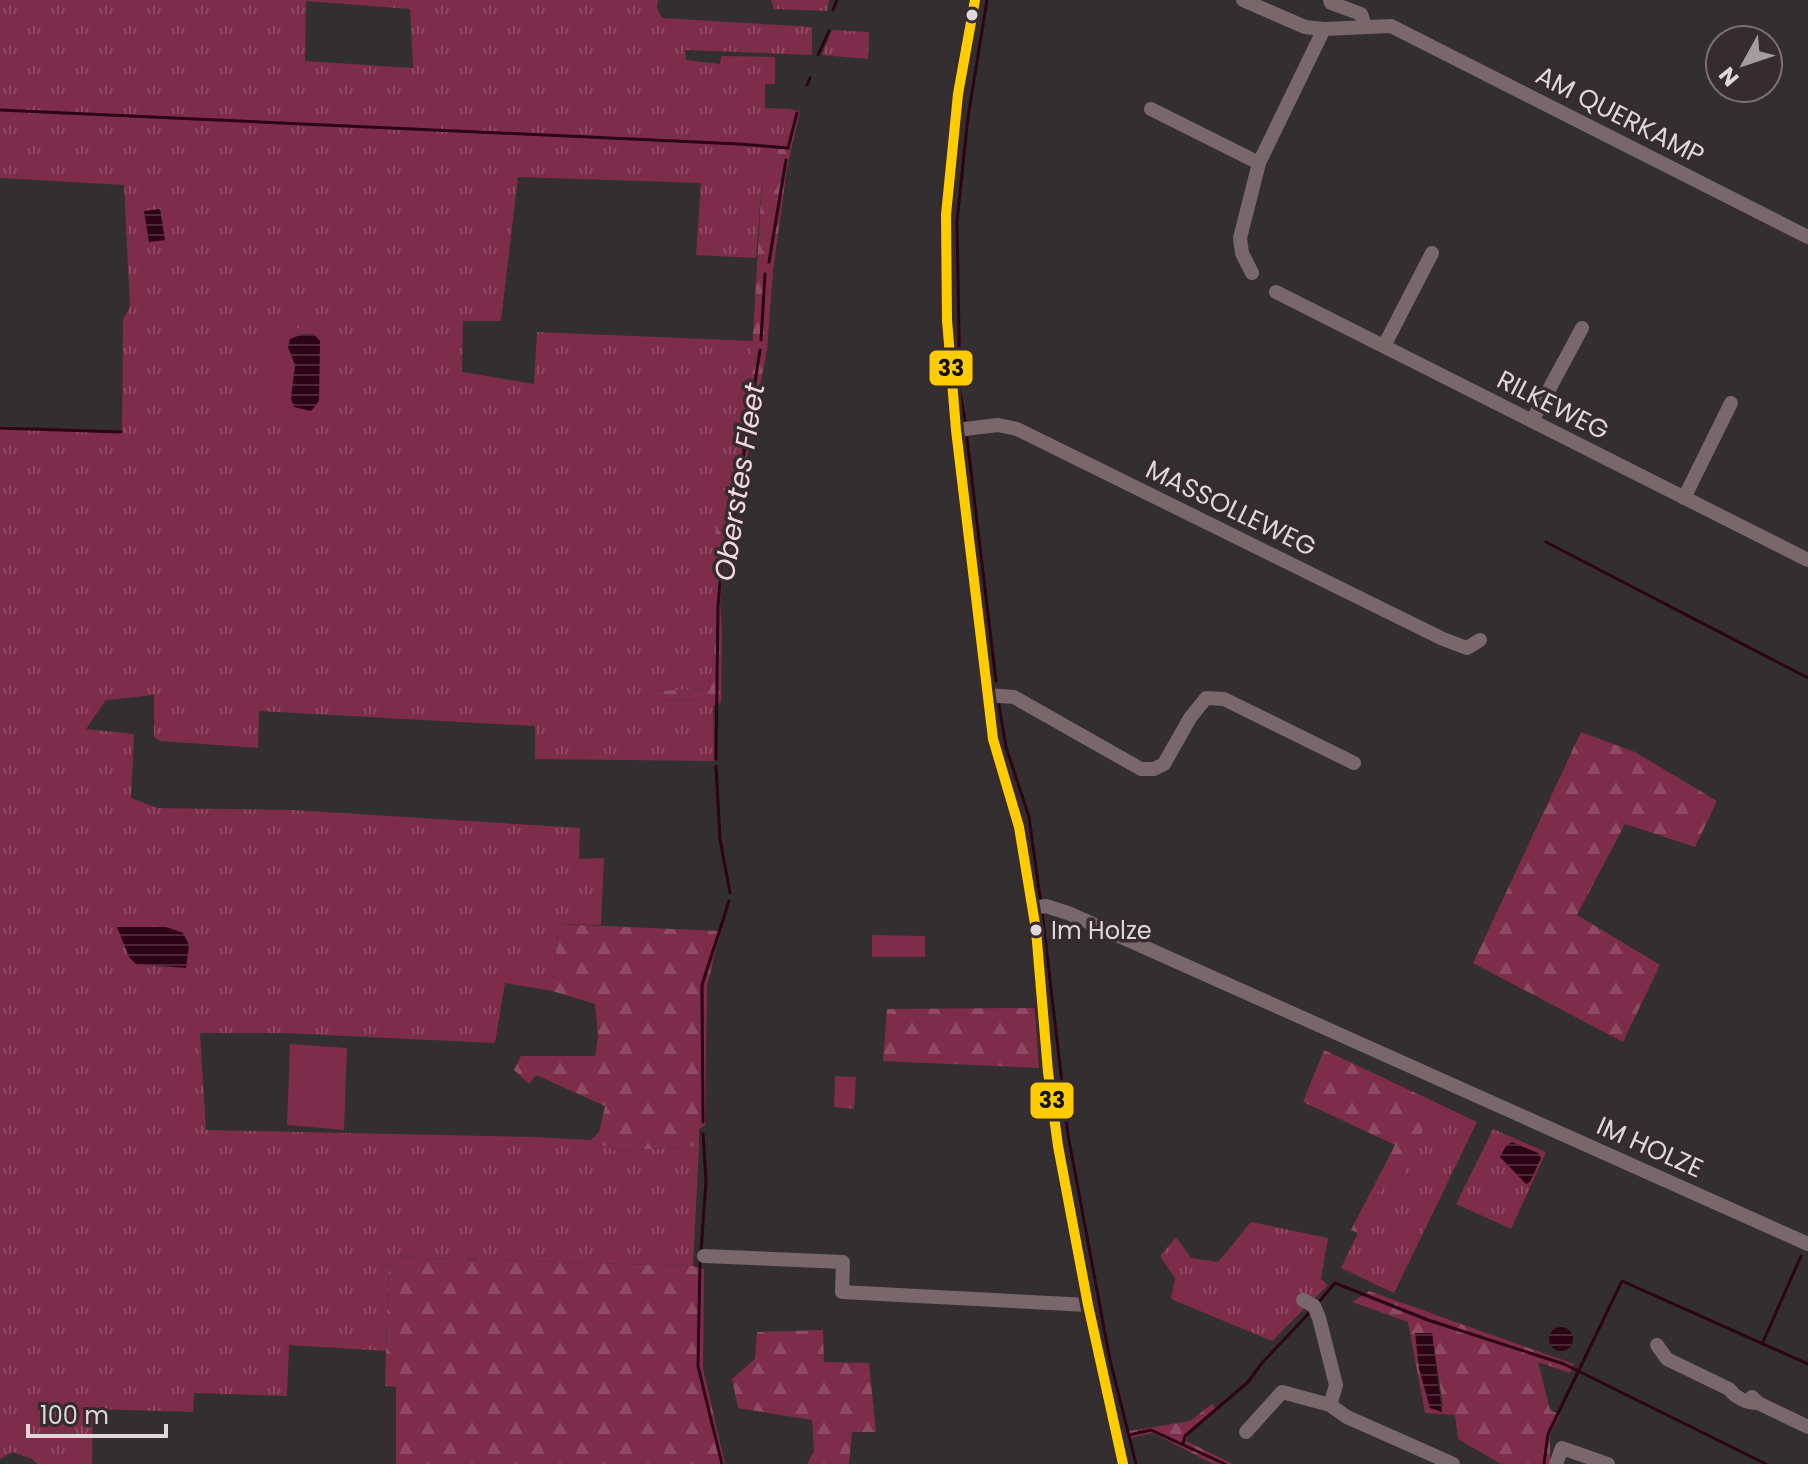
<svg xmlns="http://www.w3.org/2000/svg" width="1808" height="1464" viewBox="0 0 1808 1464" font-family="Poppins,sans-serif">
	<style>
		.grass { fill: url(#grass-tufts); fill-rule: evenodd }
		.forest { fill: url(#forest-firs); fill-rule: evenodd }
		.garden { fill: #7d2c4a }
		.water { fill: url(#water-rules) }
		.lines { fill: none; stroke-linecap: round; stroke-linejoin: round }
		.stream { stroke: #2d0414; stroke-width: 3 }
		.minor { stroke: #79676b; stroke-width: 14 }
		.bus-1-casing { stroke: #362b2e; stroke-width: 16 }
		.bus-1 { stroke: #fc0; stroke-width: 10 }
		.bus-dot { fill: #dfd7d9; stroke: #362b2e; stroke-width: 3 }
		.labels { text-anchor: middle; stroke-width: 7; stroke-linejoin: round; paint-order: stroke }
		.bus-label { font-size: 24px; fill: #dfd7d9; stroke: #362b2e; text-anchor: start }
		.street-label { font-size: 26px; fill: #dfd7d9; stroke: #362b2e }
		.water-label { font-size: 28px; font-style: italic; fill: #f5d9e0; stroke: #362b2e }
		.line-badge { stroke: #362b2e; stroke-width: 3 }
		.pale-badge-label { font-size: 22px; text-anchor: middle; font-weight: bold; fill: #111 }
	</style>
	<defs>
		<pattern id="grass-tufts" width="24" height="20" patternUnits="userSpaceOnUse" patternTransform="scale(2)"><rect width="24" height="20" fill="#7d2c4a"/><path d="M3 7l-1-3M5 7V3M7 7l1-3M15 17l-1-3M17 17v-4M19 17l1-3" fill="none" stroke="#8f4a64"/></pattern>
		<pattern id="forest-firs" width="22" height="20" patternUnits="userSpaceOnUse" patternTransform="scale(2)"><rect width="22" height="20" fill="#7d2c4a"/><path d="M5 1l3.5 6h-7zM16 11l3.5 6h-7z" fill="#8f4a64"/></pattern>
		<pattern id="water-rules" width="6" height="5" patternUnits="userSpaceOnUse" patternTransform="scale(2)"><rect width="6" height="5" fill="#2d0414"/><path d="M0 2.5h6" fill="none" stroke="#4b2836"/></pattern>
	</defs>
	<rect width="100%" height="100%" fill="#332e2f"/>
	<g class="grass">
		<path d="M0,0H658L657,8L662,18L812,27V55L685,50L686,60L720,64L721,56L775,57V84H765V108L788,109L782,143L762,180L756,258L696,255L701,183L518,177L501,321H463L462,372L534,384L537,332L753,341C750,393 745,445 734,496C729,520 716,535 715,561H724L720,602L722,630H715L714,661L708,689L648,691L645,700L713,701L714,761L535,759V726L259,711L258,748L160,741L154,737V695L106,700L86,729L134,734L131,798L157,808L293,810L580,828L579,859L604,858L601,925L559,924L552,991L505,983L495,1043L282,1033H200L206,1130L535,1137L591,1140L617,1151L699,1146L693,1266L389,1257L386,1351L289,1345L287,1396L194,1393L193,1412L93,1409L92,1464H37L32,1459L12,1452L0,1459V426L122,433L123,319L130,307L124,185L0,178ZM306,1L410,9L413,68L305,61Z"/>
		<polygon points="771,0 829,0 827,11 774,9"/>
		<polygon points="832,30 869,32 868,59 822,55"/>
		<polygon points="835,1076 856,1077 854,1109 834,1107"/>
		<polygon points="1437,1103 1477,1122 1394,1293 1341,1268 1385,1177 1398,1183"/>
		<polygon points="1493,1129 1546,1152 1511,1229 1456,1204"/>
		<polygon points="1251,1222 1328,1238 1321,1279 1328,1285 1272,1341 1171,1299 1175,1278 1160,1256 1176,1237 1191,1258 1218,1262"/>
	</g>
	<g class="forest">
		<polygon points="788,109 800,111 787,168 773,271 767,350 752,427 735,544 724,561 715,562 716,514 732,505 742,457 750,385 762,180 782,143"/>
		<polygon points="715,630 722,630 721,702 713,706 712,701 645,700 648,691 708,689 714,661"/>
		<polygon points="1581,732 1635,752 1717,801 1695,847 1625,824 1577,915 1660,965 1623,1042 1473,963"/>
		<polygon points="559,924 720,931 707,987 705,1125 699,1129 699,1146 616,1151 591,1140 599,1132 605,1106 536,1075 529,1084 514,1070 521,1056 595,1056 598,1036 595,1004 552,991"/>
		<polygon points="1035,1008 1039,1068 883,1061 887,1009"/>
		<polygon points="1324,1050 1437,1103 1398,1183 1385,1177 1358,1233 1351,1230 1395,1145 1303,1102"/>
		<polygon points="389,1257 693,1266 704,1269 703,1369 725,1464 396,1464 396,1387 385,1386"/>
		<path d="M1369,1291L1574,1364L1570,1373L1538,1362L1550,1410L1560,1415L1550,1435V1464H1501L1458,1439L1455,1415L1425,1413L1408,1322L1352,1302ZM1432,1333L1443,1406L1430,1408L1426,1390Z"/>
		<polygon points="823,1330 824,1362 869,1363 876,1432 852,1432 849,1464 807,1464 814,1451 812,1420 738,1408 732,1379 755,1359 757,1332"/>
		<polygon points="1212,1404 1218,1410 1188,1435 1186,1441 1233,1464 1213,1464 1153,1433 1130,1438 1129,1431 1190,1421"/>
	</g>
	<g class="garden">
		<polygon points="265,326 333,331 327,418 259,414"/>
		<polygon points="872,935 925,936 925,957 872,957"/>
		<polygon points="290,1044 347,1048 344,1130 287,1125"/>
	</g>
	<g class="water">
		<polygon points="160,209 165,240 149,242 144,211"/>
		<polygon points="303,334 314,334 320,341 319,401 311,411 294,407 291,399 295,365 288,347 290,339"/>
		<polygon points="117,927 166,927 183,933 189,945 186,968 136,964 129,957"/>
		<polygon points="1512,1142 1538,1153 1541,1158 1530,1182 1526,1184 1500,1157 1506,1146"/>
		<circle cx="1561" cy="1339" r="12"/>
		<polygon points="1415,1333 1432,1333 1442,1412 1430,1408 1419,1369"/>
	</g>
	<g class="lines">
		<g class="stream">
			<polyline points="833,10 837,0"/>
			<polyline points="818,55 829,31"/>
			<polyline points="807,85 810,78"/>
			<polyline points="0,110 739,144 788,148"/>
			<polyline points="788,148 797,113"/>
			<polyline points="769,262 786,160"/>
			<polyline points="761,340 765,274"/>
			<polyline points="965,421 960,392 957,221 968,117 987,0"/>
			<polyline points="0,428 121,432"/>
			<polyline points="967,438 996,681"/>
			<polyline points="1546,542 1808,678"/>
			<polyline points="999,705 1006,747 1029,817 1041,904"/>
			<polyline points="716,759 718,606 722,558 733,540 736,504 760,350"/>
			<polyline points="716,766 720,839 730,893"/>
			<polyline points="1042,911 1068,1135 1110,1360 1136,1464"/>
			<polyline points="703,1122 702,985 729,901"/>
			<polyline points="701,1251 706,1181 703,1134"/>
			<polyline points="700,1262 698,1366 722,1464"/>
			<polyline points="1317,1304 1335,1283 1428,1320 1564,1364 1766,1464"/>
			<polyline points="1763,1342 1801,1256"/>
			<polyline points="1129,1435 1151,1430 1225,1464"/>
			<polyline points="1183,1444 1185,1436 1248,1382 1262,1363 1312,1310"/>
			<polyline points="1544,1464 1548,1434 1622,1281 1808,1364"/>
		</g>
		<g class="minor">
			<polyline points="975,0 958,94 949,187 946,215 947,320 956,430 989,711 993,739 1019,827 1036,930 1048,1072 1058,1146 1088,1305 1123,1464"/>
			<polyline points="1243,0 1305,27 1324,29 1391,26 1808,237"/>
			<polyline points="1330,0 1331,3 1361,14 1365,26"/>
			<polyline points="1151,109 1259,163"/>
			<polyline points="1252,273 1242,253 1240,238 1259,163 1324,29"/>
			<polyline points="1276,292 1808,560"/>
			<polyline points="1384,346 1432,253"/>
			<polyline points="1532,421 1582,328"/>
			<polyline points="956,430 998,425 1017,429 1443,639 1467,648 1480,640"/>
			<polyline points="1684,498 1731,403"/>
			<polyline points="987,695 1014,697 1141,769 1154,769 1164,764 1190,718 1206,698 1224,699 1354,763"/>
			<polyline points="1032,908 1046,906 1068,913 1808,1244"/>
			<polyline points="704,1256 843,1262 842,1292 1088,1305"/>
			<polyline points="1303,1300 1314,1306 1319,1318 1336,1385 1330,1405"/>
			<path d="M1657,1345L1667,1359L1729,1389C1736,1398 1747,1403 1758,1403"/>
			<polyline points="1752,1397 1758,1403 1808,1427"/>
			<polyline points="1246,1432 1282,1392 1330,1405 1347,1417 1453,1464"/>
			<polyline points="1556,1464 1562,1448 1608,1464"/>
		</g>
		<defs>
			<polyline id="bus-1" points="975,0 958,94 946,215 947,320 956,430 993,739 1019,827 1036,930 1048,1072 1058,1146 1088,1305 1123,1464"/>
		</defs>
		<use href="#bus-1" class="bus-1-casing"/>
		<use href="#bus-1" class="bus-1"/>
	</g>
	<g class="bus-dot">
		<circle cx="972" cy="15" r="7"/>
		<circle cx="1036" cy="930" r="7"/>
	</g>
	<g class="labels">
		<g class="bus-label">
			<text x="1051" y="939">Im Holze</text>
		</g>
		<g class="street-label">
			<text transform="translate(1620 115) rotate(27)" y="9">AM QUERKAMP</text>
			<text transform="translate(1553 405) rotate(27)" y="9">RILKEWEG</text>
			<text transform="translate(1231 508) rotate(26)" y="9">MASSOLLEWEG</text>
			<text transform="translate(1650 1147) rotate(24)" y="9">IM HOLZE</text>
		</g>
		<g class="water-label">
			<text transform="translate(739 482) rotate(-81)" y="10">Oberstes Fleet</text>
		</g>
	</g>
	<g class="line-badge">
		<rect x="928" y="349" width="46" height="38" rx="8" fill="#fc0"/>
		<rect x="1029" y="1081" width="46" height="39" rx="8" fill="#fc0"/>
	</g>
	<g class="pale-badge-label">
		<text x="951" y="376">33</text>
		<text x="1052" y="1108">33</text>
	</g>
	<g transform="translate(1744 64) rotate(230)"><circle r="38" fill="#362b2e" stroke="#7a7072" stroke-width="2"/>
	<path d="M0-6L14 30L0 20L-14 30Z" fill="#a39c9e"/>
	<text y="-12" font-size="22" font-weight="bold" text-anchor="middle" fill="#dfd7d9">N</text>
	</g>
	<path d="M28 1424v12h138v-12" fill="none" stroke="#dfd7d9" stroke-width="4"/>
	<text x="40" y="1424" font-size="24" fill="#dfd7d9" stroke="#362b2e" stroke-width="6" paint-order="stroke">100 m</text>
</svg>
